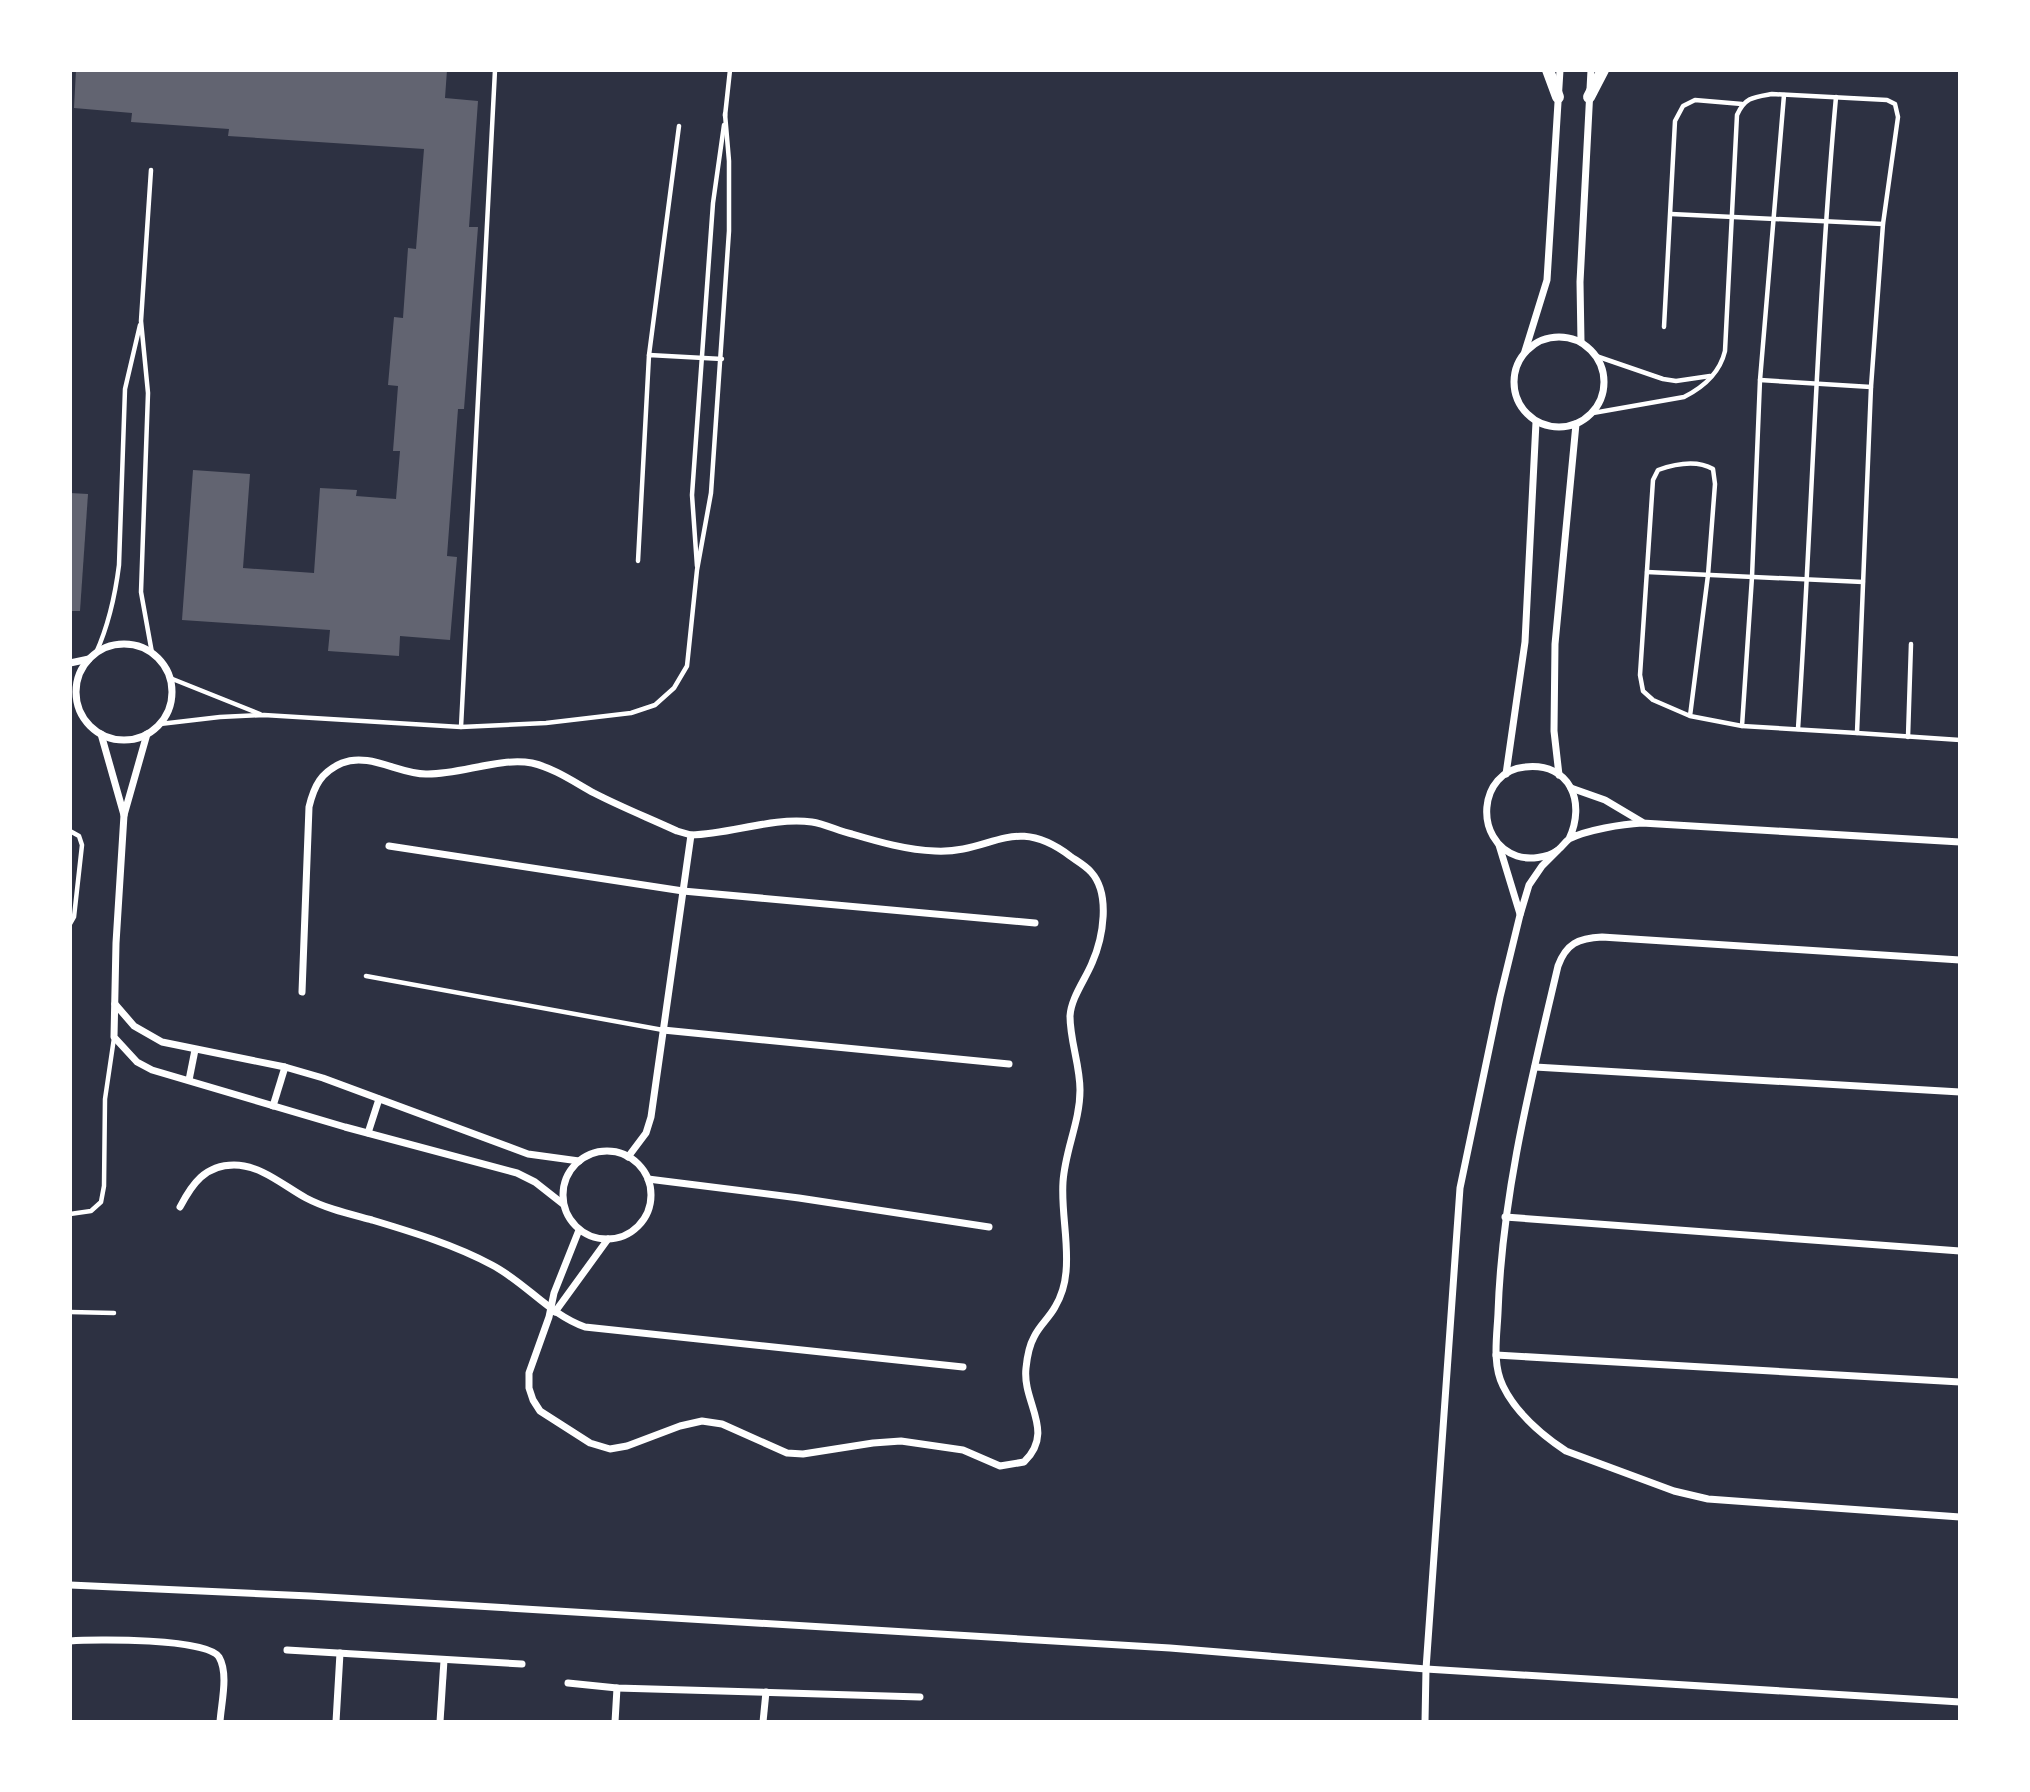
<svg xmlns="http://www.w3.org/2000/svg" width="2030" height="1792" viewBox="0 0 2030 1792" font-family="Poppins,sans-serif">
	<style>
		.building { fill: #626471 }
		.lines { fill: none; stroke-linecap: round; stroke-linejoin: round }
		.service { stroke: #fff; stroke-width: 4.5 }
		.minor { stroke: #fff; stroke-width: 7 }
		.secondary { stroke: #fff; stroke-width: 12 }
	</style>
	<rect width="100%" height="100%" fill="#2d3142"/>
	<g class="building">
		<polygon points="76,70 447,70 445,98 478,101 469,227 478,227 464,409 458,409 447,556 457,557 450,640 400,636 399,656 328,651 330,630 182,620 193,470 250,474 243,568 314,573 320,488 357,490 356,496 396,499 400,451 393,451 398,386 388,385 394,317 403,318 408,248 416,249 424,149 228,136 229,129 131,122 132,113 74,108"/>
		<polygon points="70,493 88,494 80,611 70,611"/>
	</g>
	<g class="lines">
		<g class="service">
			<polyline points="725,116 730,70"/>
			<polyline points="151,170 141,321 148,393 141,592 152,653"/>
			<polyline points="1671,214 1883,224"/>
			<polyline points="1664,327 1675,121 1683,106 1695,100 1742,104"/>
			<polyline points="649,355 679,126"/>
			<polyline points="1596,356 1663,379 1676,381 1710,376"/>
			<polyline points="1760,380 1871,387"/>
			<path d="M1593,413L1684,397C1704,387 1720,372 1725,351L1737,115C1745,97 1754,97 1772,94L1887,100L1895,104L1898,117L1883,224L1871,387L1857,733L1960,740"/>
			<polyline points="638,561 649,355 722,359"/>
			<polyline points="697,566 692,495 713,203 724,125"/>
			<polyline points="1647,572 1863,582"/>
			<path d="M96,653C109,624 115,597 119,565L125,389L140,325"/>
			<polyline points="170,678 260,714"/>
			<path d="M1690,716L1708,575L1715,484L1713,469C1697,460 1675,464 1658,470L1653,480L1640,675L1643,691L1653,700L1690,716L1742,726L1857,733"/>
			<polyline points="160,724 220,717 264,715 461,727 546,723 631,713 655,705 674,688 687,666 697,570 711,493 729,231 729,161 725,114"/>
			<polyline points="1742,726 1752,577 1760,380 1784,95"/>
			<polyline points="461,727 495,70"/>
			<path d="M1798,729C1812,518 1817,307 1836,97"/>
			<polyline points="1908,737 1911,644"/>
			<polyline points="70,831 79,836 82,845 74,917 70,924"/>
			<polyline points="366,976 663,1030"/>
			<polyline points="70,1214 91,1211 101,1202 104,1186 105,1099 114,1038"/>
			<polyline points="70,1312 114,1313"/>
		</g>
		<g class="minor">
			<circle cx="1559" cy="382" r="45"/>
			<polyline points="1581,342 1580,282 1591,70"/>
			<polyline points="1525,351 1547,280 1560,70"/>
			<circle cx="124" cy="692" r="48"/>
			<polyline points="70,663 89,659"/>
			<polyline points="101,734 124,815"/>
			<polyline points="147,734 124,815 116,943 114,1037 137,1062 152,1070 345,1127 517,1173 535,1182 563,1204"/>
			<polyline points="1506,774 1525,642 1536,422"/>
			<polyline points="1559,775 1554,731 1555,644 1576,424"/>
			<polyline points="1571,788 1605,800 1642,822"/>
			<path d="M1569,839C1586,803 1571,762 1525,767C1478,771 1473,841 1517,856C1529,860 1547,858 1558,850C1562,847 1565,842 1569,839C1586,830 1623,824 1642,823L1960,842"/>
			<polyline points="1499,845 1520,914"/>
			<polyline points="389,846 683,891 1035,923"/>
			<path d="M1960,960L1602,937C1578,938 1566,944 1558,966C1531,1081 1502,1194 1498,1313C1497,1336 1492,1364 1503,1386C1516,1413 1542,1435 1566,1451L1674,1491L1708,1499L1960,1517"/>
			<path d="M302,992L309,807C314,786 321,772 342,763C369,752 399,774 426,774C459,775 499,757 532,763C554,768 574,782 594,793C621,807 649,818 677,831L691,835C732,834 771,817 812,822C825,824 839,831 852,834C879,842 907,850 935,851C992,854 1013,813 1070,856C1077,861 1086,866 1091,872C1111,894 1103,938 1092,963C1085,980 1071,998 1070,1016C1070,1041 1080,1065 1080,1090C1080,1122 1065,1150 1063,1182C1061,1212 1069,1242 1066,1272C1065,1284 1061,1297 1055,1307C1049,1318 1039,1326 1034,1337C1029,1346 1027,1358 1026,1368C1022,1403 1056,1431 1024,1462L1000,1466L963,1450L901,1441L873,1443L803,1454L787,1453L722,1424L702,1421L680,1426L627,1446L610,1449L590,1443L540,1411L533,1400L529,1388V1373L549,1317L554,1293L579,1230"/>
			<polyline points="115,1004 134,1026 162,1042 285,1067 323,1078 528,1154 579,1161"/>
			<polyline points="663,1030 1009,1064"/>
			<polyline points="1535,1067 1960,1092"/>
			<polyline points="189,1080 195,1050"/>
			<polyline points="273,1106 285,1067"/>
			<polyline points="368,1133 379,1099"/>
			<circle cx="607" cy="1195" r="44"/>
			<polyline points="628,1157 646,1133 651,1117 691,835"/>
			<polyline points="648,1179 799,1198 989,1227"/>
			<path d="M180,1207C192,1184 205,1165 234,1165C261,1165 284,1186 306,1198C327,1209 350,1214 372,1220C412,1232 455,1245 492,1265C525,1282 550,1315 585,1327L963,1367"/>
			<polyline points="1505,1217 1960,1251"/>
			<polyline points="555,1312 608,1239"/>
			<polyline points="1496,1355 1960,1382"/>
			<polyline points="70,1585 310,1596 1170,1648 1426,1669 1960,1702"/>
			<path d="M70,1641C94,1639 208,1638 219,1657C229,1674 221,1704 220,1722"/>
			<polyline points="287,1650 522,1664"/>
			<polyline points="568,1683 617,1688 920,1697"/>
			<polyline points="336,1722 340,1653"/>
			<polyline points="440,1722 444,1660"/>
			<polyline points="615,1722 617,1688"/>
			<polyline points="763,1722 766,1692"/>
			<polyline points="1425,1722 1426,1669 1460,1188 1500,997 1520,915 1529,885 1542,866 1557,851"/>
		</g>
		<g class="secondary">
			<polyline points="1548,70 1558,97"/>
			<polyline points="1589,97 1603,70"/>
		</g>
	</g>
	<rect width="2030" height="1792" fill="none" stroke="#ffffff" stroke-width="144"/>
</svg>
